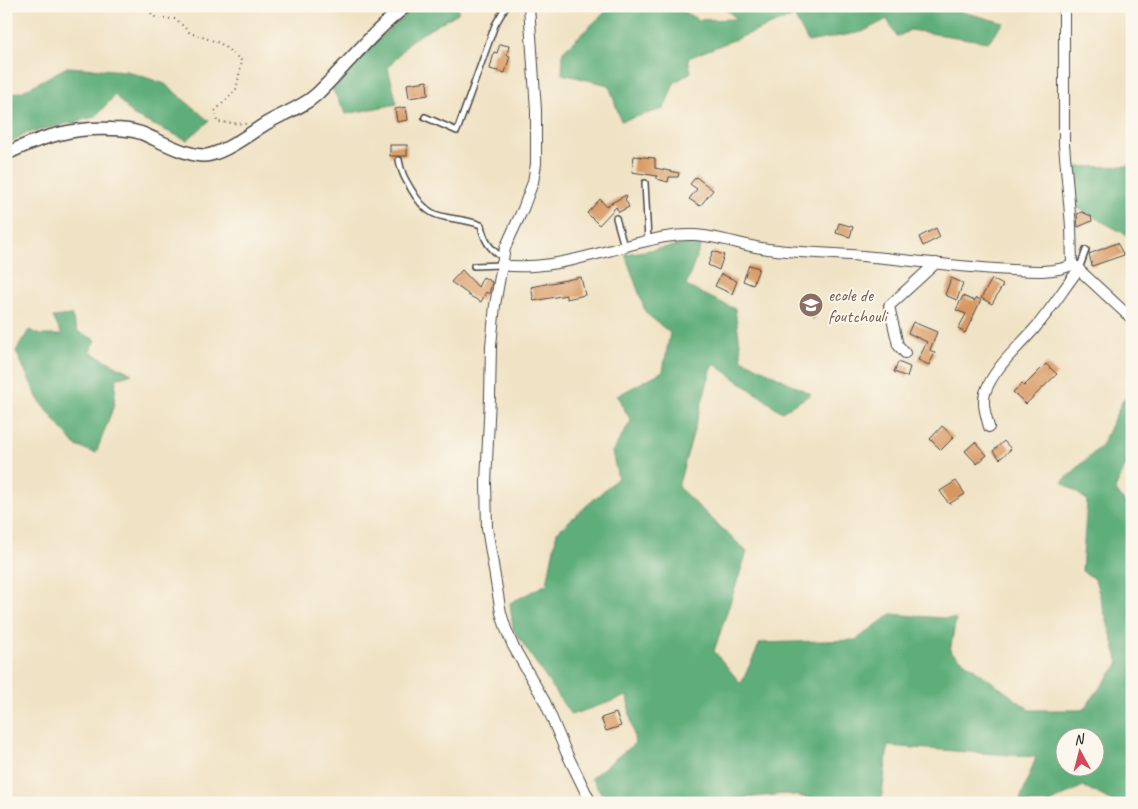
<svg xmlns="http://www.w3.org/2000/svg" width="1138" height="809" viewBox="0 0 1138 809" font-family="Caveat,sans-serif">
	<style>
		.forest { fill: #5eae7a; stroke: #446c52; fill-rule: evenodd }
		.building { fill: #d89761 }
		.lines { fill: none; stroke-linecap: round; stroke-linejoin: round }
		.service-casing { stroke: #494642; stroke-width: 8 }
		.minor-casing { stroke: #494642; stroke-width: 12 }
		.tertiary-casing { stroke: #494642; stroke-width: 15 }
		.path { stroke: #494642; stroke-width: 2; stroke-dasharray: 1 4; stroke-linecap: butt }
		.service { stroke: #fff; stroke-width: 5 }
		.minor { stroke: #fff; stroke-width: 10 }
		.tertiary { stroke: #fff; stroke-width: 12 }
		.labels { text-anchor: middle; stroke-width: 4; stroke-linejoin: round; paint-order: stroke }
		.education-label { font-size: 18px; fill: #785e54; stroke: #fbf7ec; text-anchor: start }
	</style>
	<rect width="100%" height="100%" fill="#fbf7ec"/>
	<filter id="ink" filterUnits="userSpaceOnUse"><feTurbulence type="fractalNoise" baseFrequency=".02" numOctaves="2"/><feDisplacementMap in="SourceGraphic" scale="10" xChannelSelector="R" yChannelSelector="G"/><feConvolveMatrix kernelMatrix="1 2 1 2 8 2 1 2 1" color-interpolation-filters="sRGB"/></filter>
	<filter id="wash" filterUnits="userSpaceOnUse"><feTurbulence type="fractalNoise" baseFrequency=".0096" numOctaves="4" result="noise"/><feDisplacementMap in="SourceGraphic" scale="20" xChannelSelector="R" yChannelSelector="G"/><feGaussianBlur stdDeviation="1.12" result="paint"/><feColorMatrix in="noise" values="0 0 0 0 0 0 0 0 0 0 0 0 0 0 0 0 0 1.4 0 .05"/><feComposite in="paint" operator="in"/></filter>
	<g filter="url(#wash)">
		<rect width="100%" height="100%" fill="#f0e2c4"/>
		<g class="forest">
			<polygon points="417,6 458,6 458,13 410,41 388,68 397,104 346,114 332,89 350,63"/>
			<polygon points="612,6 673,6 699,20 737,19 722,6 940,6 1004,23 988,42 910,30 897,37 887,19 862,32 808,42 794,16 688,58 691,72 674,83 664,109 621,121 609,85 562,74 563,51"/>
			<polygon points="67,67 127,71 165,84 209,121 187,140 134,116 115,95 95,117 24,134 6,145 6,95 23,91"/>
			<polygon points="1132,166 1132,238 1076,207 1073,167"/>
			<path d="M702,242L686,286L735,309L742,359L811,394L782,412L713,363L678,487L747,552L714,651L741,684L760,643L856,640L891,614L956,619L950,651L1030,710H1083L1119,663L1095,579L1082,571L1087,500L1062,482L1101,446L1124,398L1132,404V451L1115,489L1132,512V534L1125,542L1132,549V803H1116L1083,786L1050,803H1019L1036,757L888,746L881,803H837L786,794L721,800L720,803H608L591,778L635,743L627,696L571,715L513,629L510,603L547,584L557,532L618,478L612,452L631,421L617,396L663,371L670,333L646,313L625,254ZM1096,736V766H1066V736Z"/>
			<polygon points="71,315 78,332 96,340 90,352 132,374 116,379 114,405 96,453 76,446 38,399 16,351 29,330 40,335 62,335 53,317"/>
		</g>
		<g id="blocks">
			<g class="building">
				<polygon points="500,44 509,46 507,55 510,56 505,73 490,69 494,52 497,53"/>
				<polygon points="427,81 428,95 409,98 407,84"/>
				<polygon points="406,107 408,120 397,122 395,109"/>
				<rect x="390" y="145" width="17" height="11"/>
				<polygon points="634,156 655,158 655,168 679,173 678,177 669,177 668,182 657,179 657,176 632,172"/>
				<polygon points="696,177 713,190 700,206 689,199 697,189 690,184"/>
				<polygon points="626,195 627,197 625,199 629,207 619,212 616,207 599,225 587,213 600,199 606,206"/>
				<polygon points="1082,212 1091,216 1092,221 1078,227 1077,214"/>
				<polygon points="839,223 853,227 850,237 836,233"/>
				<polygon points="936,228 940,237 923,246 919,237"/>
				<polygon points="1117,243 1124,255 1092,266 1089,254"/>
				<polygon points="713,251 724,255 719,270 708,265"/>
				<polygon points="749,265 759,268 753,285 743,281"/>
				<polygon points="462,270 478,287 483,277 492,282 489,294 486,292 481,302 468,295 468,294 451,282"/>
				<polygon points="721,274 737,281 732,294 715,286"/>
				<polygon points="581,277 585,295 566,299 566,295 534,301 531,287"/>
				<polygon points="951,278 963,283 957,300 945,295"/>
				<polygon points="992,279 1003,285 992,304 981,298"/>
				<polygon points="808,295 822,304 815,315 801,305"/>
				<polygon points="963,296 974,301 976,298 981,300 965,333 958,329 966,314 956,310"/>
				<polygon points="913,322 937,332 930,350 935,353 929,365 918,360 927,342 908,333"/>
				<polygon points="898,362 910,367 907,377 894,372"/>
				<polygon points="1046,364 1057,374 1026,404 1013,392 1022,384 1024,386"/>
				<polygon points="942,426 954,437 941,450 930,439"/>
				<polygon points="1004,441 1011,449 1000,459 993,451"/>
				<polygon points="975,442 987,455 977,464 965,451"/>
				<polygon points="956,481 965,494 949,504 940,491"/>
				<polygon points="616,713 621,726 606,731 601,718"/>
			</g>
		</g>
	</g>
	<g filter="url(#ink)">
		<use href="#blocks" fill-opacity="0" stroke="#494642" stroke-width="1"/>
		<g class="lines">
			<defs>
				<g id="service">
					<polyline points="425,117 457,131 495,25 506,6"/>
					<path d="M399,160C401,172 405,179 411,189C432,226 447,213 481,225C484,241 490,249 503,258"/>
					<polyline points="645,183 648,240"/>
					<polyline points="616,218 624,246"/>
					<polyline points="474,266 501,265"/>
					<polyline points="1079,269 1086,250"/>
				</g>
				<g id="minor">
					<polyline points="529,6 536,110 536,164 533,182 523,209 505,248 495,305 491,346 490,397 486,483 487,528 501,613 506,629 513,646 545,702 566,752 591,803"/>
					<path d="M501,265C546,271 591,255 634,244C654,239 673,234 694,235C719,236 743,246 768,249C799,253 831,253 862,256C912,260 962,268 1012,270C1032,271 1053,273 1072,265L1071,226L1064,144V6"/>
					<polyline points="1075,266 1132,319"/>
					<polyline points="905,353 898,345 889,306 936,263"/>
					<path d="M989,427C986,415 982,405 985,393C994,367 1018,348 1035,328C1051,310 1064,288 1079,269"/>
				</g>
				<path id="tertiary" d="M6,154C40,137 73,127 112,129C122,129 132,130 141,133C159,140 191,159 209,155C226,151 247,136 262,126C280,114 301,109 317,94C347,65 373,31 406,6"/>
			</defs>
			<use href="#service" class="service-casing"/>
			<use href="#minor" class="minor-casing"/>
			<use href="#tertiary" class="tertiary-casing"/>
			<polyline class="path" points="144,6 156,18 176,19 190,33 220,43 242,61 236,90 215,111 217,122 247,124"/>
			<use href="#service" class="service"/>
			<use href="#minor" class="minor"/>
			<use href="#tertiary" class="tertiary"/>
		</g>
	</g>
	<defs>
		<symbol id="school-disc" viewBox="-11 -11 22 22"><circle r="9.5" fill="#8d6e63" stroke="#fbf7ec"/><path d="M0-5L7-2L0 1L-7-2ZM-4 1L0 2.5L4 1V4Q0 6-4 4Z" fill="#fff"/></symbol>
	</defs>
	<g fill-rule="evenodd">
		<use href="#school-disc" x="797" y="291" width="28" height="28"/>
	</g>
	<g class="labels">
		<g class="education-label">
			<text x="828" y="301">ecole de<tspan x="828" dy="21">foutchouli</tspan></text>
		</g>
	</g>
	<rect width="1138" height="809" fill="none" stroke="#fbf7ec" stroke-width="25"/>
	<g transform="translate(1080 752) rotate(353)"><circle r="24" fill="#fbf7ec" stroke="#a8a59f"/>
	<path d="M0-4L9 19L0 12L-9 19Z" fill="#d1495b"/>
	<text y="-8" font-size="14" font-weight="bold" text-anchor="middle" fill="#2b2b2b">N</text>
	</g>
</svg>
